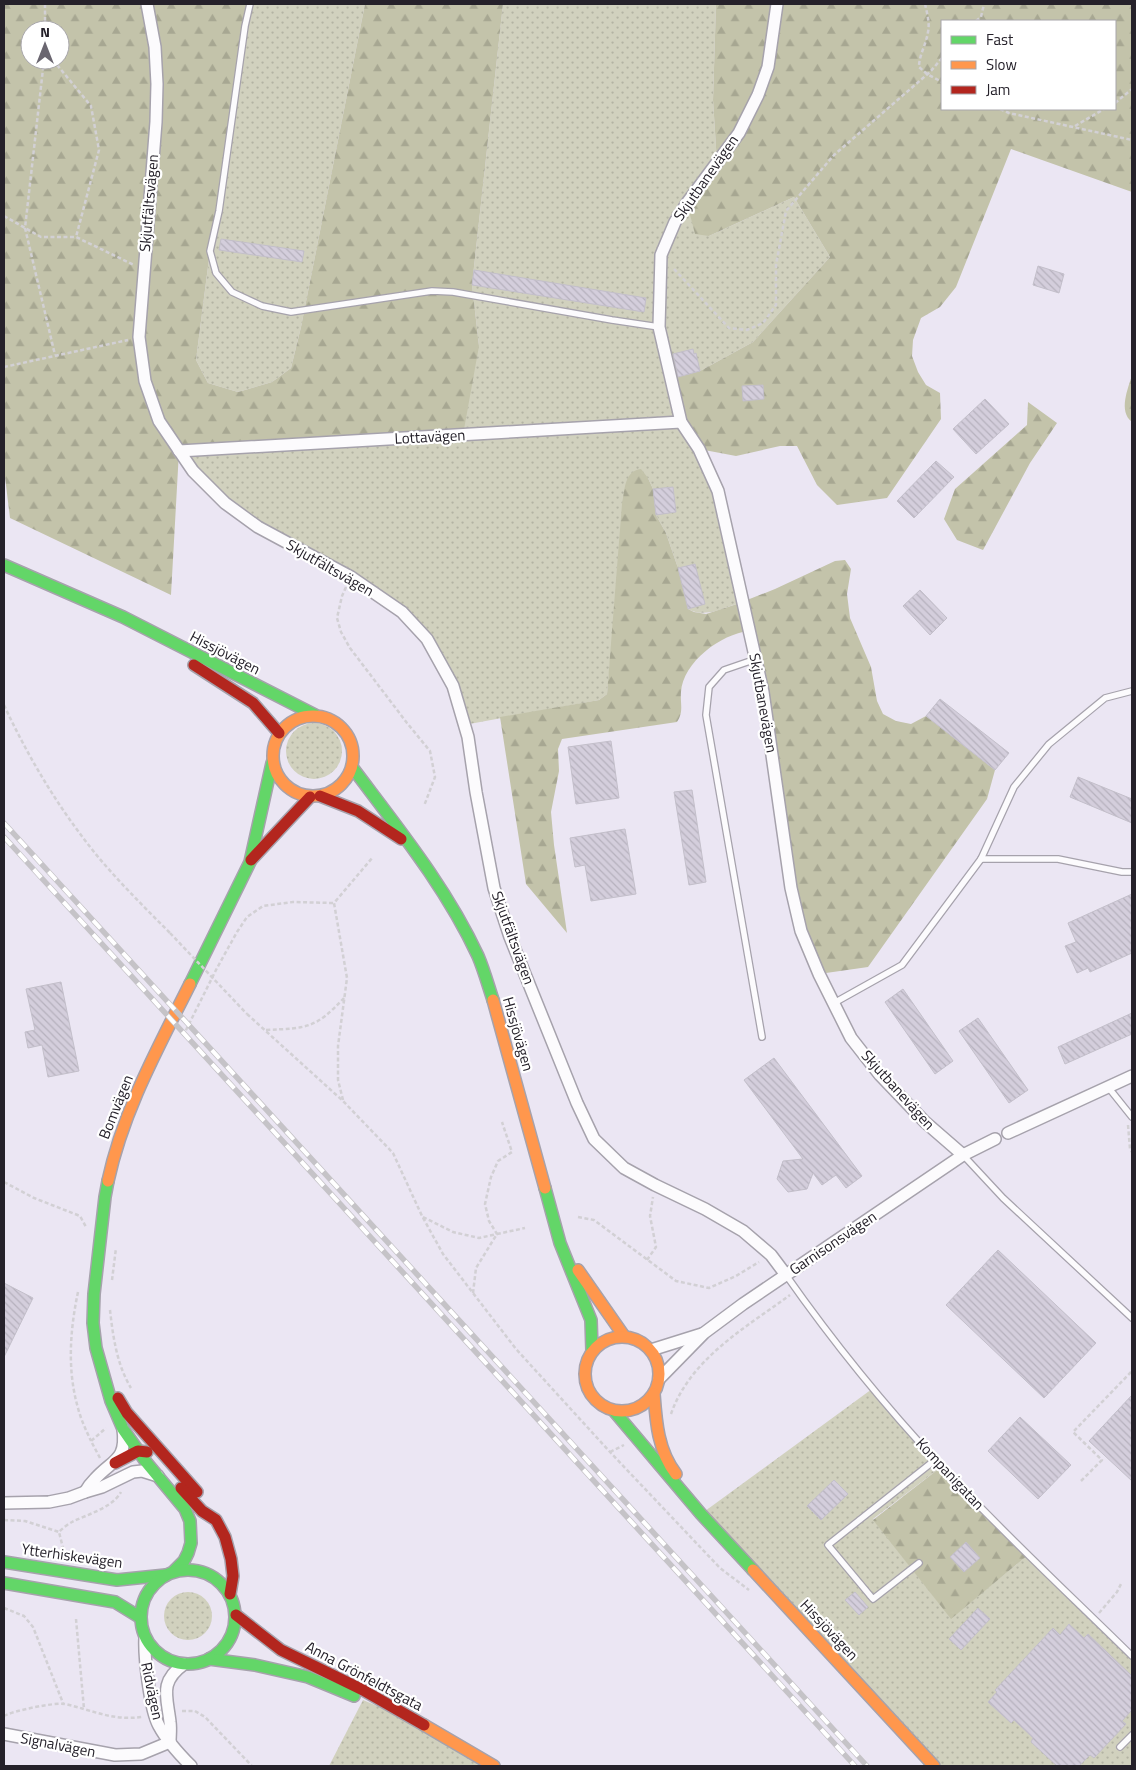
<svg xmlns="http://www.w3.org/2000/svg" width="1136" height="1770" viewBox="0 0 1136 1770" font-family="'Titillium Web',sans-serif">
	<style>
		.grass { fill: url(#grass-dots) }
		.forest { fill: url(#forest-firs); fill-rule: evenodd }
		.building { fill: url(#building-back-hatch); stroke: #c3bfca }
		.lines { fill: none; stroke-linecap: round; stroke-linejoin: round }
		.lane-casing { stroke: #a6a2ac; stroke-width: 8 }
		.street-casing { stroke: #a6a2ac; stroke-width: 14 }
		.fast-casing { stroke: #a6a2ac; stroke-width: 14 }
		.slow-casing { stroke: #a6a2ac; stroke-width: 14 }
		.jam-casing { stroke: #a6a2ac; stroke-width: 14 }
		.path { stroke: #d2d0d4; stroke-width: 2.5; stroke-dasharray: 4 2.5; stroke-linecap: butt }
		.lane { stroke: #fcfbfd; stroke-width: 5.5 }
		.street { stroke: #fcfbfd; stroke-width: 11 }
		.fast { stroke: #63d668; stroke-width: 11 }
		.slow { stroke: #ff974d; stroke-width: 11 }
		.jam { stroke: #b3261e; stroke-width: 11 }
		.rail-casing { stroke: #c5c3c7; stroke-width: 5.5 }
		.rail { stroke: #fff; stroke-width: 4; stroke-dasharray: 11; stroke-linecap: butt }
		.path-bridge { stroke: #d2d0d4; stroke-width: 2.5; stroke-dasharray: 4 2.5; stroke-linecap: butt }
		.labels { text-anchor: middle; stroke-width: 4.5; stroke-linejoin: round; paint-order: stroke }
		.street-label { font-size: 15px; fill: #25212a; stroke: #fff }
	</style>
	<defs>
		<pattern id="grass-dots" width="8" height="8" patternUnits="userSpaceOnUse" patternTransform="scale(1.25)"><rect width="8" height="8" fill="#d1d1be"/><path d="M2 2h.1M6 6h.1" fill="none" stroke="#b3b3a3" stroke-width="1.8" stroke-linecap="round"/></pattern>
		<pattern id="forest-firs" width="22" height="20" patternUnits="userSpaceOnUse" patternTransform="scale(1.25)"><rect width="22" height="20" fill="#c3c3aa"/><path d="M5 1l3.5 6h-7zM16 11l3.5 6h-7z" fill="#a7a792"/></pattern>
		<pattern id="building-back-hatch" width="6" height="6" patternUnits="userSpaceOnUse" patternTransform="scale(1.25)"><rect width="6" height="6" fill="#d4cedc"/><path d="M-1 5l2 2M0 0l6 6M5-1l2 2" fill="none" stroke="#b6b1bd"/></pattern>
	</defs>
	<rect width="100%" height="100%" fill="#ebe6f3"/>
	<g class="grass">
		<polygon points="250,4 365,4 301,327 291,368 272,382 238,392 208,383 196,360 210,251"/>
		<path d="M503,4H716L713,100L717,163L709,236L794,197L830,257L753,342L700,371L678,377L718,491L737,604C720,609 704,618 688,609L678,568L666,533L656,515L653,489L648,478L614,620L607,694L599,700L464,725L453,686L402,612L258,527L179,451L479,346L472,285Z"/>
		<circle cx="314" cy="751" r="28"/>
		<polygon points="872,1389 941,1467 873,1519 951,1618 1028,1555 1132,1656 1132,1766 934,1766 701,1514"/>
		<circle cx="188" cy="1616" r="24"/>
		<polygon points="363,1700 420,1724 494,1766 329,1766"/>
	</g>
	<g class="forest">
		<path d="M4,4H250L210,251L196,360L208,383L238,392L272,382L291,368L301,327L365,4H503L472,285L479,346L463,435L179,451L171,595L10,518L4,469ZM30,30H60V60H30Z"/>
		<path d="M716,4H1132V192L1011,149L956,287L940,307L921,318L913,340L912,356L918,372L926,385L940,393L941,419L887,498L837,505L817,485L797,446H780L736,456L699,449L681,422L671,381L678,377L700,371L753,342L830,257L794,197L709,236L695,234L687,203L717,163L713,100ZM942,21H1115V109H942Z"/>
		<path d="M1132,375V422C1118,411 1128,389 1132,375Z"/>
		<polygon points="1028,402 1057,423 1030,463 983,550 957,540 944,519 955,489 1027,425"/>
		<path d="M641,469L648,478L653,489L656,515L666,533L678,568L688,609L694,612L706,614L737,604L775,589L835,561L845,560L851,569L847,594L850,618L871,667L877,701L883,714L896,721L911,724L926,716L995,770L987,799L868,967L819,974L801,931L749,631C721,634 683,662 681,692C680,704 684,711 677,722L562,739L558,749L559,771L551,812L554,845L567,933L526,884L500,717L599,700L607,694L622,504C625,490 624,471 641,469Z"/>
		<polygon points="941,1467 1028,1555 951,1619 873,1520"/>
	</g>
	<g class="building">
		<polygon points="221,239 304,251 302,262 219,250"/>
		<polygon points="1038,266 1064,274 1059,293 1033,285"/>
		<polygon points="474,270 646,298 644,312 472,285"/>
		<polygon points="693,349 694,354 696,353 700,371 678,377 673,354"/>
		<polygon points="763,385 764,399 743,401 742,386"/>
		<polygon points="985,399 1009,424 976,454 953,429"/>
		<polygon points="936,461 954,477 914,518 897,501"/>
		<polygon points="673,487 676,512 656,515 653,489"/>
		<polygon points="695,564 705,604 688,609 678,568"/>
		<polygon points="920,590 947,618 930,635 903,606"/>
		<polygon points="940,699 1009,753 995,770 926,716"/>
		<polygon points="611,741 619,798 576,804 568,747"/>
		<polygon points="1078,777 1132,799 1132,823 1070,797"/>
		<polygon points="692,790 706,882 689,885 674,792"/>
		<polygon points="625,829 636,894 591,901 585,865 575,867 570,838"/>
		<polygon points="1132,894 1132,953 1090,972 1088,968 1077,973 1065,946 1076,942 1068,923"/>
		<polygon points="61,982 79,1071 48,1077 42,1045 28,1048 25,1032 35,1030 26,989"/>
		<polygon points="903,989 953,1061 935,1074 885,1002"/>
		<polygon points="1132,1013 1132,1034 1065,1064 1058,1047"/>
		<polygon points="978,1018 1028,1090 1009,1103 959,1031"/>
		<polygon points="774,1058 862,1176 846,1188 836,1175 822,1185 813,1173 807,1189 788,1192 777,1179 783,1161 803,1159 744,1080"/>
		<polygon points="998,1250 1096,1343 1044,1398 946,1305"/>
		<polygon points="4,1283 33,1298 4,1357"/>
		<polygon points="1132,1395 1132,1481 1089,1441"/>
		<polygon points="1020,1417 1071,1465 1038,1499 988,1451"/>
		<polygon points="834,1480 848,1494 821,1520 807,1506"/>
		<polygon points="966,1542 980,1558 964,1572 950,1557"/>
		<polygon points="855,1592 868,1607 859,1615 845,1600"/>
		<polygon points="978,1608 990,1619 961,1650 949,1639"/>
		<polygon points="1069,1624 1084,1638 1088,1634 1132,1676 1132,1710 1122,1721 1126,1724 1094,1758 1090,1755 1079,1766 1057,1766 1031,1742 1033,1738 1014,1720 1011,1723 988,1702 997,1692 995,1690 1053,1628 1060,1635"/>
	</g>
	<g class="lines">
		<defs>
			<g id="lane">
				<polyline points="250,4 245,26 219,211 210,251 216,273 232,292 262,306 291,312 432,291 453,292 612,320 659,327"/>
				<polyline points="756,659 724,670 709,687 706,715 762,1037"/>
				<polyline points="981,859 1058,859 1122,872 1132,872"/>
				<polyline points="834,1003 902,965 981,859 1014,787 1049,744 1105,698 1132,691"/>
				<polyline points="1108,1087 1132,1117"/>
				<polyline points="963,1155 1003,1198 1132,1318"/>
				<path d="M786,1275C833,1342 885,1406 941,1466C1002,1532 1068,1593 1132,1656"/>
				<polyline points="919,1563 873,1599 828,1545 935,1460"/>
				<polyline points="1120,1747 1132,1735"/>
			</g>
			<g id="street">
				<polyline points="147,4 155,47 157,84 156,122 139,337 145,381 159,421 193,471 225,503 258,527 351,577 402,612 427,639 453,686 468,737 476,792 494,888 510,937 577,1103 594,1139 624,1168 655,1185 705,1209 743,1231 771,1255 786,1275"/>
				<polyline points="777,4 768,67 758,95 739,133 687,203 675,222 661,255 659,327 681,422 699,449 718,491 763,692 791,888 801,931 819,974 851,1038 880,1075 925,1122 963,1155"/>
				<polyline points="179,451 681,422"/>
				<polyline points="1008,1133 1132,1076"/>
				<polyline points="651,1350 702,1334"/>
				<polyline points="659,1379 704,1333 743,1304 963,1155 995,1139"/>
				<path d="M85,1492C88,1487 91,1483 95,1479C113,1459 127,1461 123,1429"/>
				<polyline points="4,1503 49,1502 69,1498 85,1492 102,1487 133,1472 142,1471 158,1476"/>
				<path d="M145,1638C144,1657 150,1710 159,1726C167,1741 179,1754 191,1766"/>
				<polyline points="4,1734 115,1755 141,1754 170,1742"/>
				<path d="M170,1742C170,1736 171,1729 170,1722C167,1696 159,1682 184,1664"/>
			</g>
			<g id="fast">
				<polyline points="4,565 123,617 315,715"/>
				<path d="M352,767C397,827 446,887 478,956C484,970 488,985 493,1000"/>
				<polyline points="190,984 250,862 272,763"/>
				<polyline points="108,1181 105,1197 94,1294 93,1323 96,1348 111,1401 123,1429 146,1462 185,1509 190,1521 191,1543 188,1553 184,1561 174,1571"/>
				<polyline points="545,1188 560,1243 591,1320 592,1351"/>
				<polyline points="614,1411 701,1514 753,1570"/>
				<polyline points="4,1562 117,1580 166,1575"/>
				<circle cx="188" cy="1617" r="47"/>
				<polyline points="4,1583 115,1602 141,1618"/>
				<polyline points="209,1659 255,1665 308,1677 354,1696"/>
			</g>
			<g id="slow">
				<circle cx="313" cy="756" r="40"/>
				<polyline points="493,1000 545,1188"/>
				<path d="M108,1181C123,1111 158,1048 190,984"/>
				<polyline points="578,1270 624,1336"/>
				<circle cx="622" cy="1374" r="37"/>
				<path d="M654,1394C656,1422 658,1451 676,1474"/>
				<polyline points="753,1570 934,1766"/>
				<polyline points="424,1725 494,1766"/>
			</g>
			<g id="jam">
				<polyline points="194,665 253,703 279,733"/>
				<polyline points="320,796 358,811 401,839"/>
				<polyline points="251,860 310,797"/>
				<polyline points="118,1398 127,1413 197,1492"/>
				<polyline points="115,1463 138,1451 147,1452"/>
				<polyline points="181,1488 202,1511 216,1520 225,1537 231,1559 233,1576 230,1594"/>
				<polyline points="236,1615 281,1650 363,1690 424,1725"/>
			</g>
		</defs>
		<use href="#lane" class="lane-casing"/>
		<use href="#street" class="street-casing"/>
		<use href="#fast" class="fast-casing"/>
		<use href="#slow" class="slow-casing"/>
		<use href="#jam" class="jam-casing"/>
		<g class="path">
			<polyline points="45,4 45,30"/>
			<path d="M925,4C927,13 930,23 928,32C926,45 919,55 919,67L927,74L942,82"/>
			<polyline points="976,21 981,17 984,4"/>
			<polyline points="44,60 25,228 55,355"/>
			<polyline points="53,60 91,106 99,150 76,237"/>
			<polyline points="1115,103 1132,89"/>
			<polyline points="1000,109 1009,113 1132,140"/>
			<polyline points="1075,126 1104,109"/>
			<polyline points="4,216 41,237 76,237 134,265"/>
			<polyline points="674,269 729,328 747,330 763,323 776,305 776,265 786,211 834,155 930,72 942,58"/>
			<polyline points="4,367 128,340"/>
			<polyline points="346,587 342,596 337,618 341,632 350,648 407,723 430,751 435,777 424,806"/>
			<path d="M4,705C29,759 61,812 99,858C121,884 146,909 170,933"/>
			<polyline points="247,1014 343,1101 393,1153 422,1216 443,1254 516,1349 610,1452 720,1568 749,1590"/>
			<path d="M266,1030C307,1028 315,1029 344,998"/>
			<polyline points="183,1036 217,968 237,932 247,917 263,906 293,902 334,903"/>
			<polyline points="343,1100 338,1080 338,1046 347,978 334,903 373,857"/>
			<polyline points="1128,1125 1130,1149 1132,1152"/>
			<polyline points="4,1182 34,1198 80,1216 86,1227"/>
			<polyline points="423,1217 453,1232 479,1238 497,1234 489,1221 485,1204 491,1177 498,1161 512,1152 502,1122"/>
			<polyline points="578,1217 594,1220 676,1281 709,1288 736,1276 759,1262"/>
			<polyline points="647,1260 656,1247 650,1216 653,1197"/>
			<polyline points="112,1280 116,1248"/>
			<path d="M78,1292C70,1330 67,1370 78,1408C81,1420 86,1430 91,1441"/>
			<polyline points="473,1293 476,1268 497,1234 525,1228"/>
			<path d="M110,1310C113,1337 117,1365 131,1388"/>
			<path d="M671,1414C690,1359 745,1328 790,1295"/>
			<polyline points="610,1452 624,1445"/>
			<polyline points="100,1458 91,1441 106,1428"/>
			<polyline points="1081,1481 1102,1460 1073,1432 1132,1371"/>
			<polyline points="4,1520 25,1521 59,1532"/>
			<path d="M65,1556L59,1532C63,1528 68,1524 72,1522C88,1514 112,1508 121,1492"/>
			<polyline points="4,1608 24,1616 33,1627 63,1703"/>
			<polyline points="1099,1613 1117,1592 1122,1582"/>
			<polyline points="76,1619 84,1709"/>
			<polyline points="182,1711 195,1711 205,1717 252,1766"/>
			<path d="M4,1716C12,1711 55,1702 65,1704C92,1710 112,1721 142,1717"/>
		</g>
		<use href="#lane" class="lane"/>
		<use href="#street" class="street"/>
		<use href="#fast" class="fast"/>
		<use href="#slow" class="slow"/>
		<use href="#jam" class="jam"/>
		<defs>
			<g id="rail">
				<polyline points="4,823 867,1766"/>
				<polyline points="4,837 855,1766"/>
			</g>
		</defs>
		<use href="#rail" class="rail-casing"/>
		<use href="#rail" class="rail"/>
		<polyline class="path-bridge" points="170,933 247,1014"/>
	</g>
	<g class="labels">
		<g class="street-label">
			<text transform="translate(706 178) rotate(-55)" y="5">Skjutbanevägen</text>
			<text transform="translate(149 203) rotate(-85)" y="5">Skjutfältsvägen</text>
			<text transform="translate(430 437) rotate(-3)" y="5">Lottavägen</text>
			<text transform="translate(330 568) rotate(30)" y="5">Skjutfältsvägen</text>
			<text transform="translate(225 653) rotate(27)" y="5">Hissjövägen</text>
			<text transform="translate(763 703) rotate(80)" y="5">Skjutbanevägen</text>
			<text transform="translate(513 938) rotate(70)" y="5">Skjutfältsvägen</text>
			<text transform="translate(518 1034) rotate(74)" y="5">Hissjövägen</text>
			<text transform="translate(898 1090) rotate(48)" y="5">Skjutbanevägen</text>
			<text transform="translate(116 1107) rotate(-68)" y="5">Bomvägen</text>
			<text transform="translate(833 1243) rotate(-34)" y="5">Garnisonsvägen</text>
			<text transform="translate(950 1474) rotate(47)" y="5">Kompanigatan</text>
			<text transform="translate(72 1556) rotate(8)" y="5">Ytterhiskevägen</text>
			<text transform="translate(829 1630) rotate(47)" y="5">Hissjövägen</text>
			<text transform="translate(364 1676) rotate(28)" y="5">Anna Grönfeldtsgata</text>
			<text transform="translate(152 1691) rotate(78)" y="5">Ridvägen</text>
			<text transform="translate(58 1745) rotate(11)" y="5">Signalvägen</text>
		</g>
	</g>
	<rect width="1136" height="1770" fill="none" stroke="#25212a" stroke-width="10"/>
	<rect x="941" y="20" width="175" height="90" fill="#ffffff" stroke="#a8a6aa"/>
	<rect x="951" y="36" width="25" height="8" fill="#63d668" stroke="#a8a6aa"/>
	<text x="986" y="45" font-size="15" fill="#25212a">Fast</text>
	<rect x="951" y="61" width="25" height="8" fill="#ff974d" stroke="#a8a6aa"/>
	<text x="986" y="70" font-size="15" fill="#25212a">Slow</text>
	<rect x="951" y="86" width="25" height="8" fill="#b3261e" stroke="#a8a6aa"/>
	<text x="986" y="95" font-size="15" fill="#25212a">Jam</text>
	<g transform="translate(45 45)"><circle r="24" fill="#ffffff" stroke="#a8a6aa"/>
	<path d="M0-4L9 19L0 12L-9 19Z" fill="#6a6670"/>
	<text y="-8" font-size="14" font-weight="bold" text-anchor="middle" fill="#25212a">N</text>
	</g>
</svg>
